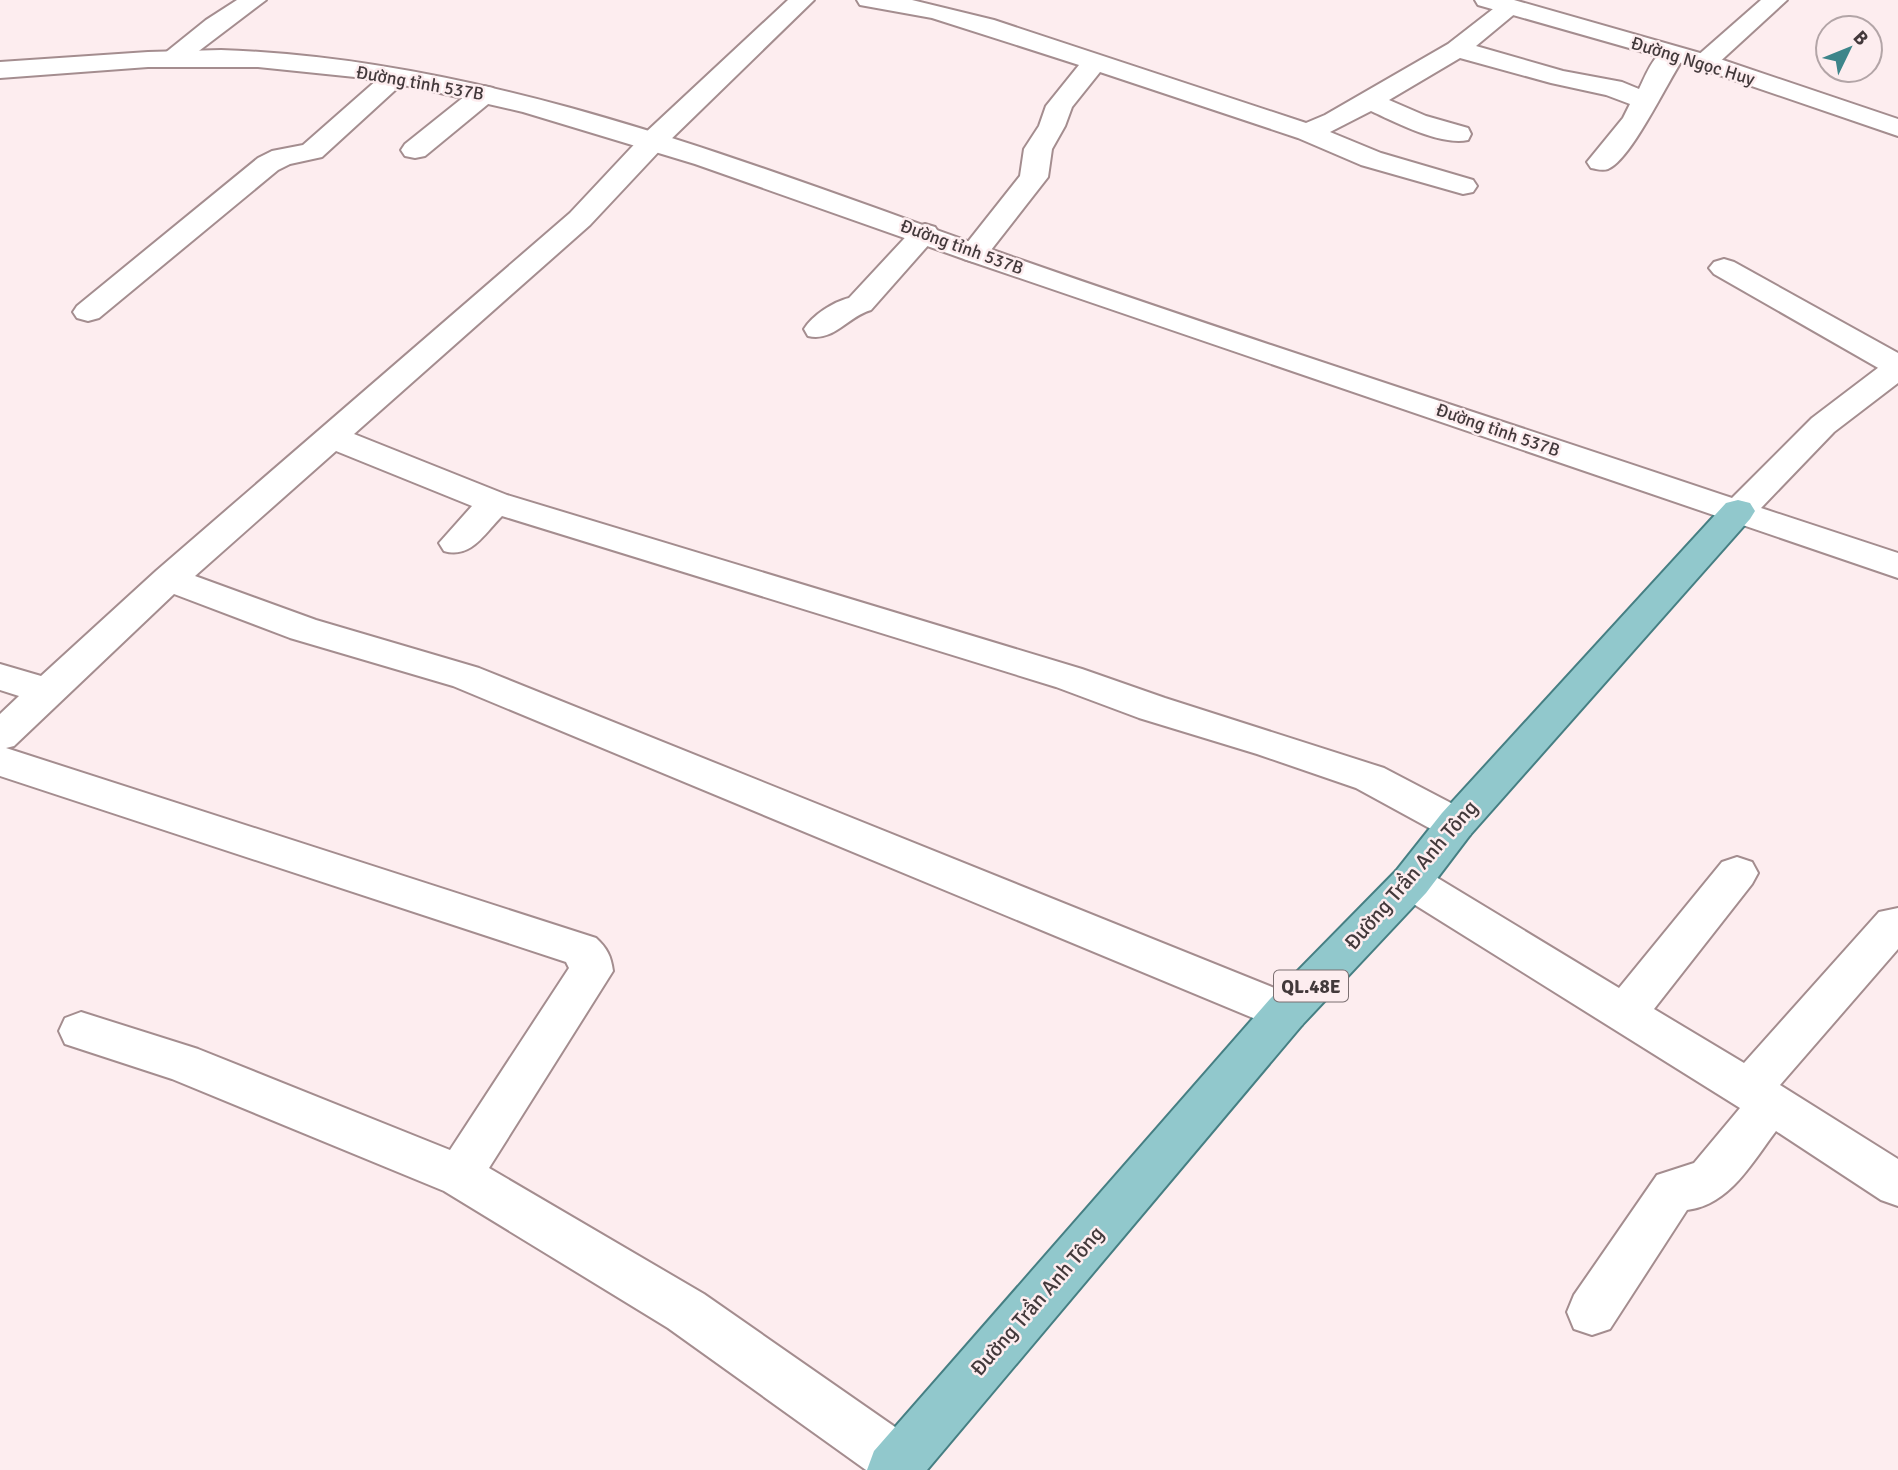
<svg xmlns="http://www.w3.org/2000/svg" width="1898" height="1470" viewBox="0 0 1898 1470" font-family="Signika,sans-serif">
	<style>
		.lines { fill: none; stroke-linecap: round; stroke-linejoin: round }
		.minor-casing { stroke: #a48d8f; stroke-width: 4 }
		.tertiary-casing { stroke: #a48d8f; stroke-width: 4 }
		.secondary-casing { stroke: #a48d8f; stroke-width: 4 }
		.primary-casing { stroke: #467f83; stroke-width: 4 }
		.minor { fill: #fff; fill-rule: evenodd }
		.tertiary { fill: #fff; fill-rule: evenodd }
		.secondary { fill: #fff; fill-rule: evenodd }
		.primary { fill: #91c8cc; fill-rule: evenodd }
		.labels { text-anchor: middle; stroke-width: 5; stroke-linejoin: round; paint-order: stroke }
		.far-street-label { font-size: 18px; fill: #43393b; stroke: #fdedef }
		.shield { fill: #fdedef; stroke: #7b6f71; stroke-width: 2 }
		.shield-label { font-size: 19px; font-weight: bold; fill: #43393b }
		.street-label { font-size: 21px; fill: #43393b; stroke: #fdedef }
	</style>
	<rect width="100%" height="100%" fill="#fdedef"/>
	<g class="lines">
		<defs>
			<g id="minor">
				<polygon points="237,0 266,0 183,63 174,66 165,63 161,58 165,53 206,20"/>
				<path d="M788,0H814L664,146L590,225L354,434L507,495L1082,669L1165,698L1384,768L1470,813L1476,824L1470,835L1456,839L1442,835L1356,788L1257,754L1139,718L1056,687L502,516C484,534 471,559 444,551L439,543L472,506L336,451L195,576L316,620L479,668L1302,999L1308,1012L1302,1025L1286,1030L1270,1025L453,686L290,638L174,594L14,746L6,748L596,938C607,948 611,956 613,971L489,1168L704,1294L918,1443L925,1462L922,1470H866L668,1328L444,1191L172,1079L65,1044L59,1031L65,1018L81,1012L198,1049L450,1150L569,968L566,962L0,776V714L19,696L0,690V664L41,676L156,571L570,213L644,134Z"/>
				<path d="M857,0H912L994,20L1306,123L1325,115L1448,44L1502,2H1520L1523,7L1476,46L1563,71L1622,82L1639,89C1648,71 1657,42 1682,49L1686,54C1669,78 1632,159 1608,169C1602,171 1597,169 1591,168L1587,162L1623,118L1630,104L1606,95L1551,83L1460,58L1389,100L1426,116L1468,128L1471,134L1468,140C1441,146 1395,122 1371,111L1330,132L1381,153L1473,180L1477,186L1473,192L1463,194L1361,165L1298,138L1100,72L1072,107L1065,126L1052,149L1048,177L984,259L974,262L964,259L959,253L1020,176L1024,149L1039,126L1046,106L1079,65L932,18L860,5Z"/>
				<polygon points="1761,0 1787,0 1714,67 1705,70 1696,67 1692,62 1696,57"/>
				<polygon points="395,69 404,72 408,77 404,82 322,157 290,164 278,170 99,318 88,321 77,318 73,312 77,306 258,158 272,151 303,145 386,72"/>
				<polygon points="484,86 493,88 497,94 493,100 425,156 415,158 405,156 401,150 405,144 475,88"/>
				<path d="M925,224L935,227L939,233L871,310C847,317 834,342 808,336L804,329C813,315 833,302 849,298L915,227Z"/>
				<polygon points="1724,259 1734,262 1898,353 1898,375 1887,373 1714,274 1709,268 1714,262"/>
				<path d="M1737,857L1752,862L1758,873L1752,884L1654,1009L1744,1063L1879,912L1898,908V949L1780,1085L1898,1159V1206L1881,1200L1776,1131C1753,1161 1730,1205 1687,1210L1610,1329L1592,1335L1574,1329L1567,1312L1574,1295L1657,1175L1694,1163L1740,1108L1396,893L1390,882L1396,871L1411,866L1426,871L1619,988L1722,862Z"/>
			</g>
			<polygon id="tertiary" points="1475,0 1514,0 1714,57 1898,119 1898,136 1696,67 1478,5"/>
			<path id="secondary" d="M221,50C487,59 739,160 987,248C1233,335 1483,414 1732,498L1812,418L1887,361L1898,359V383L1834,432L1761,508L1898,553V578L964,259L695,164L523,112L414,87L355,77L258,67H148L0,78V62L148,52Z"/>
			<polygon id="primary" points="1738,500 1750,503 1755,511 1750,519 1470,835 1426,893 1302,1025 927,1470 867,1470 874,1451 1270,999 1396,871 1442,813 1726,503"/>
		</defs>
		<use href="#minor" class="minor-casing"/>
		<use href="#tertiary" class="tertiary-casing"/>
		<use href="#secondary" class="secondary-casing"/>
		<use href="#primary" class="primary-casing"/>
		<use href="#minor" class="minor"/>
		<use href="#tertiary" class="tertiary"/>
		<use href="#secondary" class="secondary"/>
		<use href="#primary" class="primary"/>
	</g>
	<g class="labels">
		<g class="far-street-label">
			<text transform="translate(1693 61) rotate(17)" y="6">Đường Ngọc Huy</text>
			<text transform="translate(420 83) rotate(10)" y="6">Đường tỉnh 537B</text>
			<text transform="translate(962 247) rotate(20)" y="6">Đường tỉnh 537B</text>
			<text transform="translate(1498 430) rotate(19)" y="6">Đường tỉnh 537B</text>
		</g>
		<rect class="shield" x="1274" y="970.5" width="74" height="31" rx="5"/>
		<g class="shield-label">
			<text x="1311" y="993">QL.48E</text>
		</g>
		<g class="street-label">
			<text transform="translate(1411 875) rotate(-49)" y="7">Đường Trần Anh Tông</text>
			<text transform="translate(1037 1301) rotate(-49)" y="7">Đường Trần Anh Tông</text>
		</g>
	</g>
	<g transform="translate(1849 49) rotate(47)"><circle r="33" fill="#fdedef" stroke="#b3a5a7" stroke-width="2"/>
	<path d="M0-5L12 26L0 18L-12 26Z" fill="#3d858a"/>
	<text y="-10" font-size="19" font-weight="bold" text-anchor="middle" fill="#43393b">B</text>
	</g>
</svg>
